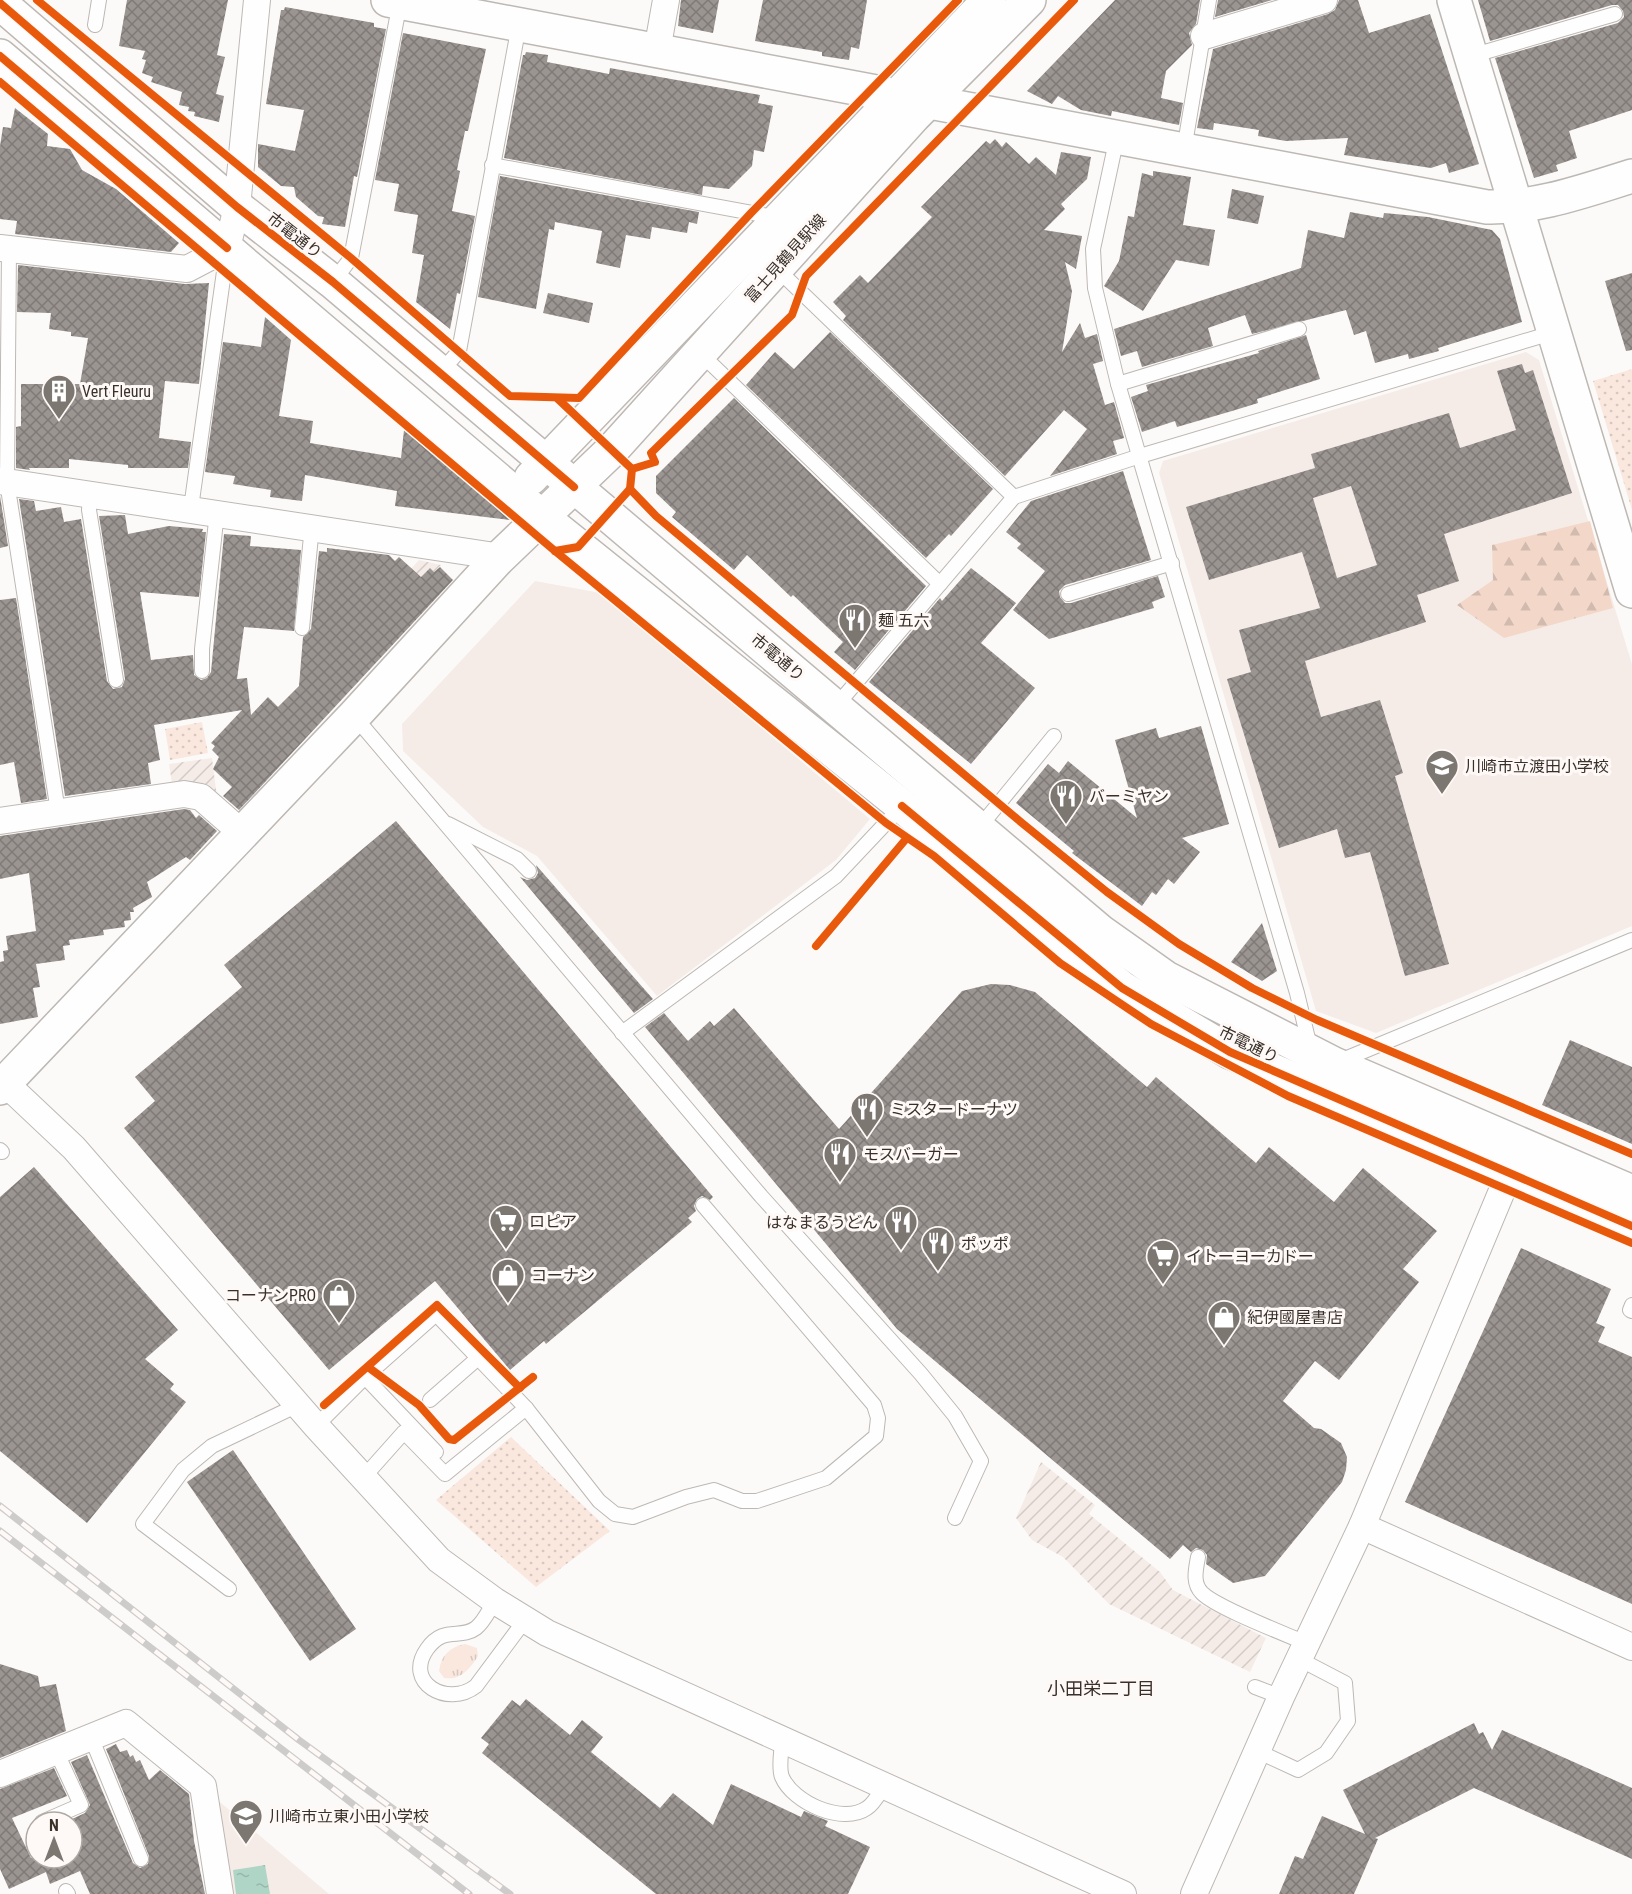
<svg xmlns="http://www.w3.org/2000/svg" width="1632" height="1894" viewBox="0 0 1632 1894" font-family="'Roboto Condensed','Noto Sans JP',sans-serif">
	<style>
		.built { fill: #f5ece8 }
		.industrial { fill: url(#industrial-furrows) }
		.grass { fill: url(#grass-tufts) }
		.forest { fill: url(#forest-firs) }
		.park { fill: url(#park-dots) }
		.water { fill: url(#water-ripples) }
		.building { fill: url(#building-cross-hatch); fill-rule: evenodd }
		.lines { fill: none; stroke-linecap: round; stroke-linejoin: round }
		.lane-casing { stroke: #bdb8b4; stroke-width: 16 }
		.street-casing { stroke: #bdb8b4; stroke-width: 28 }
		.secondary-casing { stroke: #bdb8b4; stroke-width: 36 }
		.lane { stroke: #fffefe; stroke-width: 14 }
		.street { stroke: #fffefe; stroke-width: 26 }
		.secondary { stroke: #fffefe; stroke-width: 33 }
		.rail-casing { stroke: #cdcccb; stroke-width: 7 }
		.rail { stroke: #fef9f6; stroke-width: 4.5; stroke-dasharray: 14; stroke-linecap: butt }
		.cycleway-casing { stroke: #fef9f6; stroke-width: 11 }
		.cycleway { stroke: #e8590c; stroke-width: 8 }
		.labels { text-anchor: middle; stroke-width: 6; stroke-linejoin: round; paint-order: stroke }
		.street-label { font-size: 16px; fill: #39302a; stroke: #fef9f6 }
		.poi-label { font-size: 16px; fill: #39302a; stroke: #fef9f6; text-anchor: start }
		.neighbourhood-label { font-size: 18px; fill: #39302a; stroke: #fef9f6 }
	</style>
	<defs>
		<pattern id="industrial-furrows" width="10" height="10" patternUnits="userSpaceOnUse" patternTransform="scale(1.5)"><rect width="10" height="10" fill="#f5ece8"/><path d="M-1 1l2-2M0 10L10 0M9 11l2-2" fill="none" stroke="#d3cbc7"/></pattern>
		<pattern id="grass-tufts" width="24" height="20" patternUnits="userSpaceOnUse" patternTransform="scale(1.5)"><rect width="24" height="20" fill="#fae8df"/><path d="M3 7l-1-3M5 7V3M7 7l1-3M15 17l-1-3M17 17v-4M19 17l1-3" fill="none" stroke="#d7c7c0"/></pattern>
		<pattern id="forest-firs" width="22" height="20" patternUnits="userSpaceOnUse" patternTransform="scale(1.5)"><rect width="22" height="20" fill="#f3d8ca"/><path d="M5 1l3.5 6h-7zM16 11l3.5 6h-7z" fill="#d1baae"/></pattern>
		<pattern id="park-dots" width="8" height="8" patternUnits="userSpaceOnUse" patternTransform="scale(1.5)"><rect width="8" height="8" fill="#fae8df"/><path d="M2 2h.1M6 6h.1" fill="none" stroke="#d7c7c0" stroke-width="1.8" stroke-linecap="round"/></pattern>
		<pattern id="water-ripples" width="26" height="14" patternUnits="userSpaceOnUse" patternTransform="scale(1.5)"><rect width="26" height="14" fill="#afd5c7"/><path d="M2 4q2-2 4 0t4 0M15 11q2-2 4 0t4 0" fill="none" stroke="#97b7ab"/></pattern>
		<pattern id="building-cross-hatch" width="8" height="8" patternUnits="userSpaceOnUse" patternTransform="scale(1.5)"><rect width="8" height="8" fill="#9b9592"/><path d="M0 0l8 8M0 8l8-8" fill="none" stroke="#7f7a77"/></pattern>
	</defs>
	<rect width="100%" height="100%" fill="#fcfaf8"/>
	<g class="built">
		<polygon points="1526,352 1539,360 1632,664 1632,926 1376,1033 1316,1011 1159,473 1163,461"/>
		<polygon points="535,581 601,593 870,819 836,860 657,996 537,856 483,827 403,751 402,724"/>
		<polygon points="214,1797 329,1894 229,1894"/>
	</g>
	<g class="industrial">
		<polygon points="419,560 441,565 434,572 430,568 425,573 428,576 418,586 406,574"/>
		<polygon points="212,758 217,797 173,790 169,764"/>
		<polygon points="1041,1462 1095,1505 1089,1514 1160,1572 1173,1590 1266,1638 1250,1672 1109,1604 1063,1557 1032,1540 1016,1518"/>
	</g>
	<path class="grass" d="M465,1644L477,1648L478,1656C470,1669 460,1681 444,1678L439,1671C441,1655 450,1647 465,1644Z"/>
	<polygon class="forest" points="1590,521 1613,608 1504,638 1457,605 1493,580 1492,545"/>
	<g class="park">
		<polygon points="1632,369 1632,510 1593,381"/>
		<polygon points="202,722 208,753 170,760 165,729"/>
		<polygon points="511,1437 610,1531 536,1587 436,1500"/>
	</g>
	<polygon class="water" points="265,1865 270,1894 236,1894 233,1870"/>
	<g class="building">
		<polygon points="127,0 228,0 217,55 225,57 216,94 224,96 219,122 194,116 195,112 188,111 189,107 179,105 182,92 151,82 153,77 142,73 146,60 142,59 145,51 119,46"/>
		<polygon points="681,0 719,0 713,33 678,26"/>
		<polygon points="763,0 867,0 859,49 851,47 849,60 822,56 822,52 755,41"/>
		<polygon points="1115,0 1200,0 1196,24 1189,33 1192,45 1166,71 1161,98 1183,103 1179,125 1112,111 1111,116 1081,110 1058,96 1052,104 1027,91"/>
		<polygon points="1218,0 1272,0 1215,17"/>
		<polygon points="1339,0 1358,0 1369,33 1430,14 1479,164 1449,173 1446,163 1431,168 1344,155 1348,138 1286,141 1258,136 1259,130 1214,123 1213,130 1197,128 1213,49 1328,14 1335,10"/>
		<polygon points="1478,0 1632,0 1632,110 1569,131 1577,158 1556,165 1558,171 1534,178 1495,58 1618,23 1624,17 1623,11 1618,5 1612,5 1490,41"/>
		<polygon points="285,7 374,23 374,27 386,29 357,177 354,176 345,227 322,224 324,217 318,216 296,197 294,187 281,186 258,167 258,144 295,151 304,110 266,104 281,10 284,10"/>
		<polygon points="403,33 486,49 468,131 465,131 457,170 460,171 452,211 475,216 460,294 457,293 450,329 416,302 424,255 412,253 418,215 394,211 399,184 375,180"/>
		<polygon points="526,52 548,55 547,62 609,74 610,68 760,95 758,103 773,106 764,152 754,150 752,166 729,189 703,186 702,195 504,158 523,55 525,55"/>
		<polygon points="15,108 48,134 47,146 70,149 82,170 116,189 179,243 171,252 15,234 17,221 0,219 0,146 3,127 11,128"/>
		<polygon points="995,139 1002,147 1006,142 1029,164 1036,157 1056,175 1061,152 1091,157 1087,179 1061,204 1065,209 1044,230 1082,236 1076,269 1065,262 1072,291 1062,352 1080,323 1085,338 1097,334 1103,361 1093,364 1105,405 1114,402 1124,438 1113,441 1117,454 1050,476 1087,429 1064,410 1005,476 843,320 846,316 833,302 860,275 868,283 932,217 921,207 986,141 990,144"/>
		<polygon points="1153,171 1191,177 1183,225 1215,230 1209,266 1176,260 1143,311 1104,286 1119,261 1128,216 1134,217 1142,173 1153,176"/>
		<polygon points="500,176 699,212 697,224 689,222 687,233 652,227 650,239 626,235 620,268 596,263 602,231 555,222 554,230 549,229 536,309 478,297"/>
		<polygon points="1232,189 1264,196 1258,224 1227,218"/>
		<polygon points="1350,212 1383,218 1384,213 1428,217 1492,230 1500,239 1522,322 1438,348 1439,351 1409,359 1408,354 1375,363 1366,331 1354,335 1346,310 1252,334 1245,315 1208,328 1213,346 1142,367 1137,351 1121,356 1114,329 1301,268 1308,230 1344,238"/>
		<polygon points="18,265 185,284 209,283 199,384 165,381 159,438 191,442 188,468 128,468 128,465 69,459 69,468 29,468 30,470 16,468 16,427 21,426 21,384 80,384 88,338 71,336 71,332 49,329 51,313 17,312"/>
		<polygon points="1632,273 1632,350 1626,351 1605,281"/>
		<polygon points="548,293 593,303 589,323 543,313"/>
		<polygon points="265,317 291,340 279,416 313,421 310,443 401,458 404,430 511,520 395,506 397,491 305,475 302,501 270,497 271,490 233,484 235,476 205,472 223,342 261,347"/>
		<polygon points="830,332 993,489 951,536 949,534 926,558 746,385 775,352 794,369"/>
		<polygon points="1306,335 1320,379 1257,399 1258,403 1232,411 1177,427 1175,421 1142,432 1131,397 1148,391 1146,385 1259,353 1258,351"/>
		<path d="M1522,364L1525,373L1533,370L1572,493L1444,534L1459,581L1417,595L1426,622L1305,661L1321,717L1380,700L1403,773L1395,776L1449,964L1405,976L1370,852L1345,858L1337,829L1279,848L1227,679L1251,672L1239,630L1320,608L1302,552L1209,580L1186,507L1315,468L1311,454L1449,413L1460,448L1516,430L1497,371ZM1351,486L1377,565L1337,578L1313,498Z"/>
		<polygon points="734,398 926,586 855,670 834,652 843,642 793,595 791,597 747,555 734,570 672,517 676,512 656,493 656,476"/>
		<polygon points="1123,471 1151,560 1065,585 1059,591 1060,597 1065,603 1071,603 1158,576 1165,597 1152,602 1154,608 1049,639 1013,610 1045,571 1017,548 1021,544 1006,532 1031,501"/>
		<polygon points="0,496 8,546 0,548"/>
		<polygon points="19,499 34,501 36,511 61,507 64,522 81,519 107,681 113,689 122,687 125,679 99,516 125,515 128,534 169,526 203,529 202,532 206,532 199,597 140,592 151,660 193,655 194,675 201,680 207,678 211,672 224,534 251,536 250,546 301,550 294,631 244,627 237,679 247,678 251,715 268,697 278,707 299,686 303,637 311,629 319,551 327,552 327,548 389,555 395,561 399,557 421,577 430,568 434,572 440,567 453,580 239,810 223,796 232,787 213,769 219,757 212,750 215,746 211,743 242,710 154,725 160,760 148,763 151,784 65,796"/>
		<polygon points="971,568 1016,603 981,643 1035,688 971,764 869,682 940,598 942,601"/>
		<polygon points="16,598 47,799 21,803 14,762 0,765 0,600"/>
		<polygon points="1201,726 1229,824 1182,838 1200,852 1174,884 1168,879 1156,895 1152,892 1142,906 1072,853 1074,851 1016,803 1048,764 1059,773 1068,761 1137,818 1115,740 1156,728 1159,738"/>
		<polygon points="184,809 190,810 196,818 199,815 217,831 190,860 186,857 147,882 152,897 133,908 134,912 130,912 131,920 124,921 125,927 103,930 104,935 69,940 70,945 63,946 65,960 36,964 40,987 33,988 38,1017 0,1024 0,962 4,961 3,951 8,950 6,936 36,931 29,873 0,879 0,836"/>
		<polygon points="396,821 713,1197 710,1200 702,1196 697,1199 694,1206 696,1211 688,1218 692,1222 546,1344 544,1341 510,1370 435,1281 329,1370 124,1128 155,1101 135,1077 242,987 224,965"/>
		<polygon points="536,865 638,982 653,999 634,1013 520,877 527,880 535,878 538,873"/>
		<polygon points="1262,923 1277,971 1262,981 1231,962"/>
		<polygon points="991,984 1010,985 1035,992 1147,1087 1156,1077 1256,1163 1269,1147 1334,1202 1363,1168 1437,1231 1403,1269 1419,1282 1339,1380 1315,1361 1283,1401 1314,1428 1321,1429 1341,1443 1347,1457 1346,1470 1342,1482 1265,1576 1233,1583 1206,1564 1207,1555 1203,1550 1196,1548 1191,1552 1183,1545 1170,1559 897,1329 645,1027 664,1013 688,1041 710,1021 714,1026 734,1008 839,1129 962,991"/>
		<polygon points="1570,1040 1632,1067 1632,1144 1542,1105"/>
		<polygon points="34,1167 178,1330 145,1359 174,1384 170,1389 186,1402 87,1523 0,1451 0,1197"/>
		<polygon points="1521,1248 1611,1289 1596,1323 1605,1327 1598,1342 1632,1357 1632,1604 1405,1502"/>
		<polygon points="233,1450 356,1629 310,1661 187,1482"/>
		<polygon points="0,1664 38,1676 40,1687 56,1684 66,1731 0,1758"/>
		<polygon points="526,1699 570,1735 582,1720 603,1737 591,1752 660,1808 673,1793 713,1825 731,1784 801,1817 804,1811 828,1821 825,1826 870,1847 848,1894 656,1894 482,1753 489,1744 481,1738 512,1700 520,1706"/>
		<polygon points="1474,1723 1479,1734 1483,1732 1492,1750 1502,1730 1632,1788 1632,1859 1474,1788 1375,1838 1378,1839 1354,1894 1279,1894 1295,1856 1303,1859 1322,1816 1365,1834 1343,1790"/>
		<polygon points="116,1744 120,1752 127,1750 130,1757 133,1755 136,1762 140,1760 149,1780 160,1770 189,1794 194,1841 205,1894 90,1894 80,1871 50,1884 46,1872 9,1889 0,1869 0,1789 54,1768 67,1796 12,1818 31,1858 72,1858 72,1819 85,1813 90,1805 71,1762 87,1755 133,1863 140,1868 148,1864 149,1856 106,1749"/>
	</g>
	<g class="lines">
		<defs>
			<g id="lane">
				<polyline points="95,25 99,0"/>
				<polyline points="1471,56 1615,14"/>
				<polyline points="1117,137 1093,249 1095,288 1118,384 1297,993 1310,1047"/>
				<polyline points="1184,150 1209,0"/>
				<polyline points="492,165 779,218"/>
				<polyline points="9,249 7,482 58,812"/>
				<polyline points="776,268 1014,497"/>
				<polyline points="333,282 351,258 400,2"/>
				<polyline points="700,353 940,584"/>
				<polyline points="440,373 459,351 519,25"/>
				<polyline points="1118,384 1299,329"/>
				<polyline points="90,495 89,510 116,680"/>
				<polyline points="191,508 227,250"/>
				<polyline points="1068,594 1172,563"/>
				<polyline points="302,628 312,526"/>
				<polyline points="202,671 202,649 217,512"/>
				<polyline points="836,706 1014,497 1140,456 1555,332"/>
				<polyline points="354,716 761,1196 921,1374 955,1416 981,1461 955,1518"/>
				<polyline points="448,824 517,859 529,871"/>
				<polyline points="978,829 1054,736"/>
				<polyline points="622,1033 836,876 902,806"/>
				<polyline points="1340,1061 1632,940"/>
				<polyline points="0,1150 2,1152"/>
				<polyline points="1632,1305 1630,1310 1632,1311"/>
				<polyline points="365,1377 436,1452"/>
				<polyline points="430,1400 478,1358"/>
				<polyline points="316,1426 365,1377 436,1314 526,1408 599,1501 615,1514 633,1517 686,1497 714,1490 742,1501 757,1501 826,1478 876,1436 878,1418 874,1405 703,1205"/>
				<polyline points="363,1478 404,1432 445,1474 526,1408"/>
				<path d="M1198,1557C1196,1569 1192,1583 1202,1593C1217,1608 1283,1633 1306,1643"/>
				<polyline points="229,1589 143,1524 183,1470 212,1446 298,1405"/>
				<path d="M495,1601C489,1610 484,1622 476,1628C460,1640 444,1625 427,1649C403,1683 448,1708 476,1686L525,1620"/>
				<polyline points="1255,1687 1281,1697"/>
				<polyline points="91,1737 141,1859"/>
				<path d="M782,1740C782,1750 778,1767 782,1777C793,1803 843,1825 867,1808C874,1804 880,1792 884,1786"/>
				<polyline points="1257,1751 1298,1770 1326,1753 1348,1721 1345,1683 1299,1659"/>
				<polyline points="42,1822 81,1805 56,1751"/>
				<polyline points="66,1891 68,1894"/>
			</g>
			<g id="street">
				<polyline points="1204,36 1324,0"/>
				<polyline points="657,51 666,0"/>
				<polyline points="0,248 187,269 227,248 237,207 257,0"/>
				<polyline points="0,481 495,556 498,559"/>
				<polyline points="0,821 184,794 201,797 242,833"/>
				<polyline points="5,1083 74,1148 316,1426 439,1560 495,1601 547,1633 1123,1894"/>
				<polyline points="1362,1526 1632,1647"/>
				<polyline points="0,1774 126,1723 203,1786 220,1894"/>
				<polyline points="1194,1894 1281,1697 1362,1526 1509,1174"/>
			</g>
			<g id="secondary">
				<path d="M388,0L1487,207C1538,208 1583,191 1632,176"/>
				<polyline points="1454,0 1632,591"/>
				<polyline points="0,3 237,207 333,282 1101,932 1166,978 1334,1064 1632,1192"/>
				<polyline points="0,56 542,517 902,806 1122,988 1230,1052 1632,1226"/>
				<polyline points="531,478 989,0"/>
				<polyline points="0,1088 354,716 498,559 612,450 914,116 1029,0"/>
			</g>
		</defs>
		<use href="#lane" class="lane-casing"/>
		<use href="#street" class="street-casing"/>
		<use href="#secondary" class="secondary-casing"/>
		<use href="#lane" class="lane"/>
		<use href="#street" class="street"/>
		<use href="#secondary" class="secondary"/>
		<defs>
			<g id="rail">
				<polyline points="0,1506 299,1740 510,1894"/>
				<polyline points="0,1531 469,1894"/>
			</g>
		</defs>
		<use href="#rail" class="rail-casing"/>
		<use href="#rail" class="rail"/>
		<defs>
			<g id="cycleway">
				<polyline points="37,0 351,258 510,396 579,398 751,213 958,0"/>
				<polyline points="0,3 237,207 333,282 574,487"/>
				<polyline points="0,56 227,248"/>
				<polyline points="0,82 555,551 886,823 934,856 1060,963 1151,1024 1288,1096 1632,1243"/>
				<polyline points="558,399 632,469"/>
				<polyline points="630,489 656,516 1022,823 1107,892 1179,944 1252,988 1317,1020 1632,1154"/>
				<polyline points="555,551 578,547 630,489 632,469 655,462 651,453 792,315 806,276 1074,0"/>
				<polyline points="902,806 1122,988 1230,1052 1632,1226"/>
				<polyline points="816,946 906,839"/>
				<polyline points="368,1367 419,1405 449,1439 454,1440 533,1377"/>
				<polyline points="324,1405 437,1305 520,1388"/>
			</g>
		</defs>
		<use href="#cycleway" class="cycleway-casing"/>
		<use href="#cycleway" class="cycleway"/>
	</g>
	<defs>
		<symbol id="building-pin" viewBox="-11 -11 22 30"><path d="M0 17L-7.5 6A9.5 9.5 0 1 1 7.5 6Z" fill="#7d7772" stroke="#fef9f6"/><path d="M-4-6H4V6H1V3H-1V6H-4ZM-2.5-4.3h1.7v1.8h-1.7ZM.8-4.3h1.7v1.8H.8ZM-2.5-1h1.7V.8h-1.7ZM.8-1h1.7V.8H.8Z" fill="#fff"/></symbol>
		<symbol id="restaurant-pin" viewBox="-11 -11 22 30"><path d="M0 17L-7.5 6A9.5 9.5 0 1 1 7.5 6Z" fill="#7d7772" stroke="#fef9f6"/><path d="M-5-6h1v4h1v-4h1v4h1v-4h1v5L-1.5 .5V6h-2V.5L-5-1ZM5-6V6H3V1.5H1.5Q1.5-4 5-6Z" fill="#fff"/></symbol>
		<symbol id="school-pin" viewBox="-11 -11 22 30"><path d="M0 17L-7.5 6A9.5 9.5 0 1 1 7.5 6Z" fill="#7d7772" stroke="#fef9f6"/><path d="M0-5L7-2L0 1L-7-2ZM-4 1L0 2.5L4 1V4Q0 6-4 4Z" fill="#fff"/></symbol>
		<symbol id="supermarket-pin" viewBox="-11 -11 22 30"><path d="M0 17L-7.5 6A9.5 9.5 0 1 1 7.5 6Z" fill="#7d7772" stroke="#fef9f6"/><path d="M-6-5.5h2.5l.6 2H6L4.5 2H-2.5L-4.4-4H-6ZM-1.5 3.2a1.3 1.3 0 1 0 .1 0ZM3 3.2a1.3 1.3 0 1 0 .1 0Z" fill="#fff"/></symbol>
		<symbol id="shop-pin" viewBox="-11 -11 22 30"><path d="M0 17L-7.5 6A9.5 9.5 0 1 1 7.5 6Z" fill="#7d7772" stroke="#fef9f6"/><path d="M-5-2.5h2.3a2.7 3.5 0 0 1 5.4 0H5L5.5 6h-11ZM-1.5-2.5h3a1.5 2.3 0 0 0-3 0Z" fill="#fff"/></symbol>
	</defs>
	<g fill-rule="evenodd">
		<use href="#building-pin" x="40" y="372" width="38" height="52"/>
		<use href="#restaurant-pin" x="836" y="601" width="38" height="52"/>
		<use href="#school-pin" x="1423" y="747" width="38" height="52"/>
		<use href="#restaurant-pin" x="1047" y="777" width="38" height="52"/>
		<use href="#restaurant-pin" x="848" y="1090" width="38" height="52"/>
		<use href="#restaurant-pin" x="821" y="1135" width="38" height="52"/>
		<use href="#supermarket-pin" x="487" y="1202" width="38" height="52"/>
		<use href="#restaurant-pin" x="882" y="1203" width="38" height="52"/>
		<use href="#restaurant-pin" x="919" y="1224" width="38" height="52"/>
		<use href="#supermarket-pin" x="1144" y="1237" width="38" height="52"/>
		<use href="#shop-pin" x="489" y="1256" width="38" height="52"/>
		<use href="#shop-pin" x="320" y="1276" width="38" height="52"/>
		<use href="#shop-pin" x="1205" y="1298" width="38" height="52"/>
		<use href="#school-pin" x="227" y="1797" width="38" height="52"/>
	</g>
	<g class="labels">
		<g class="street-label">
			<text transform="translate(295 235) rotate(38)" y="6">市電通り</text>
			<text transform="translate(785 258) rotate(-48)" y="6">富士見鶴見駅線</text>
			<text transform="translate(778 657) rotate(40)" y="6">市電通り</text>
			<text transform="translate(1249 1044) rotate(26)" y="6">市電通り</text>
		</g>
		<g class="poi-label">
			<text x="82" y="397">Vert Fleuru</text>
			<text x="878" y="626">麺 五六</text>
			<text x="1465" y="772">川崎市立渡田小学校</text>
			<text x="1089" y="802">バーミヤン</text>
			<text x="890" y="1115">ミスタードーナツ</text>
			<text x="863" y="1160">モスバーガー</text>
			<text x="529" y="1227">ロピア</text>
			<text x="878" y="1228" text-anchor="end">はなまるうどん</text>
			<text x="961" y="1249">ポッポ</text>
			<text x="1186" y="1262">イトーヨーカドー</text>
			<text x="531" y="1281">コーナン</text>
			<text x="316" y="1301" text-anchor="end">コーナンPRO</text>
			<text x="1247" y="1323">紀伊國屋書店</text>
			<text x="269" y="1822">川崎市立東小田小学校</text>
		</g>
		<g class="neighbourhood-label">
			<text x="1101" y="1695">小田栄二丁目</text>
		</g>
	</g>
	<g transform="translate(54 1840)"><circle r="28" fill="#fef9f6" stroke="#afa9a4" stroke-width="1.5"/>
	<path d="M0-4.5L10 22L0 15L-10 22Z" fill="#7d7772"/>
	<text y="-9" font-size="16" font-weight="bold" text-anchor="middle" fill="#39302a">N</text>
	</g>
</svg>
